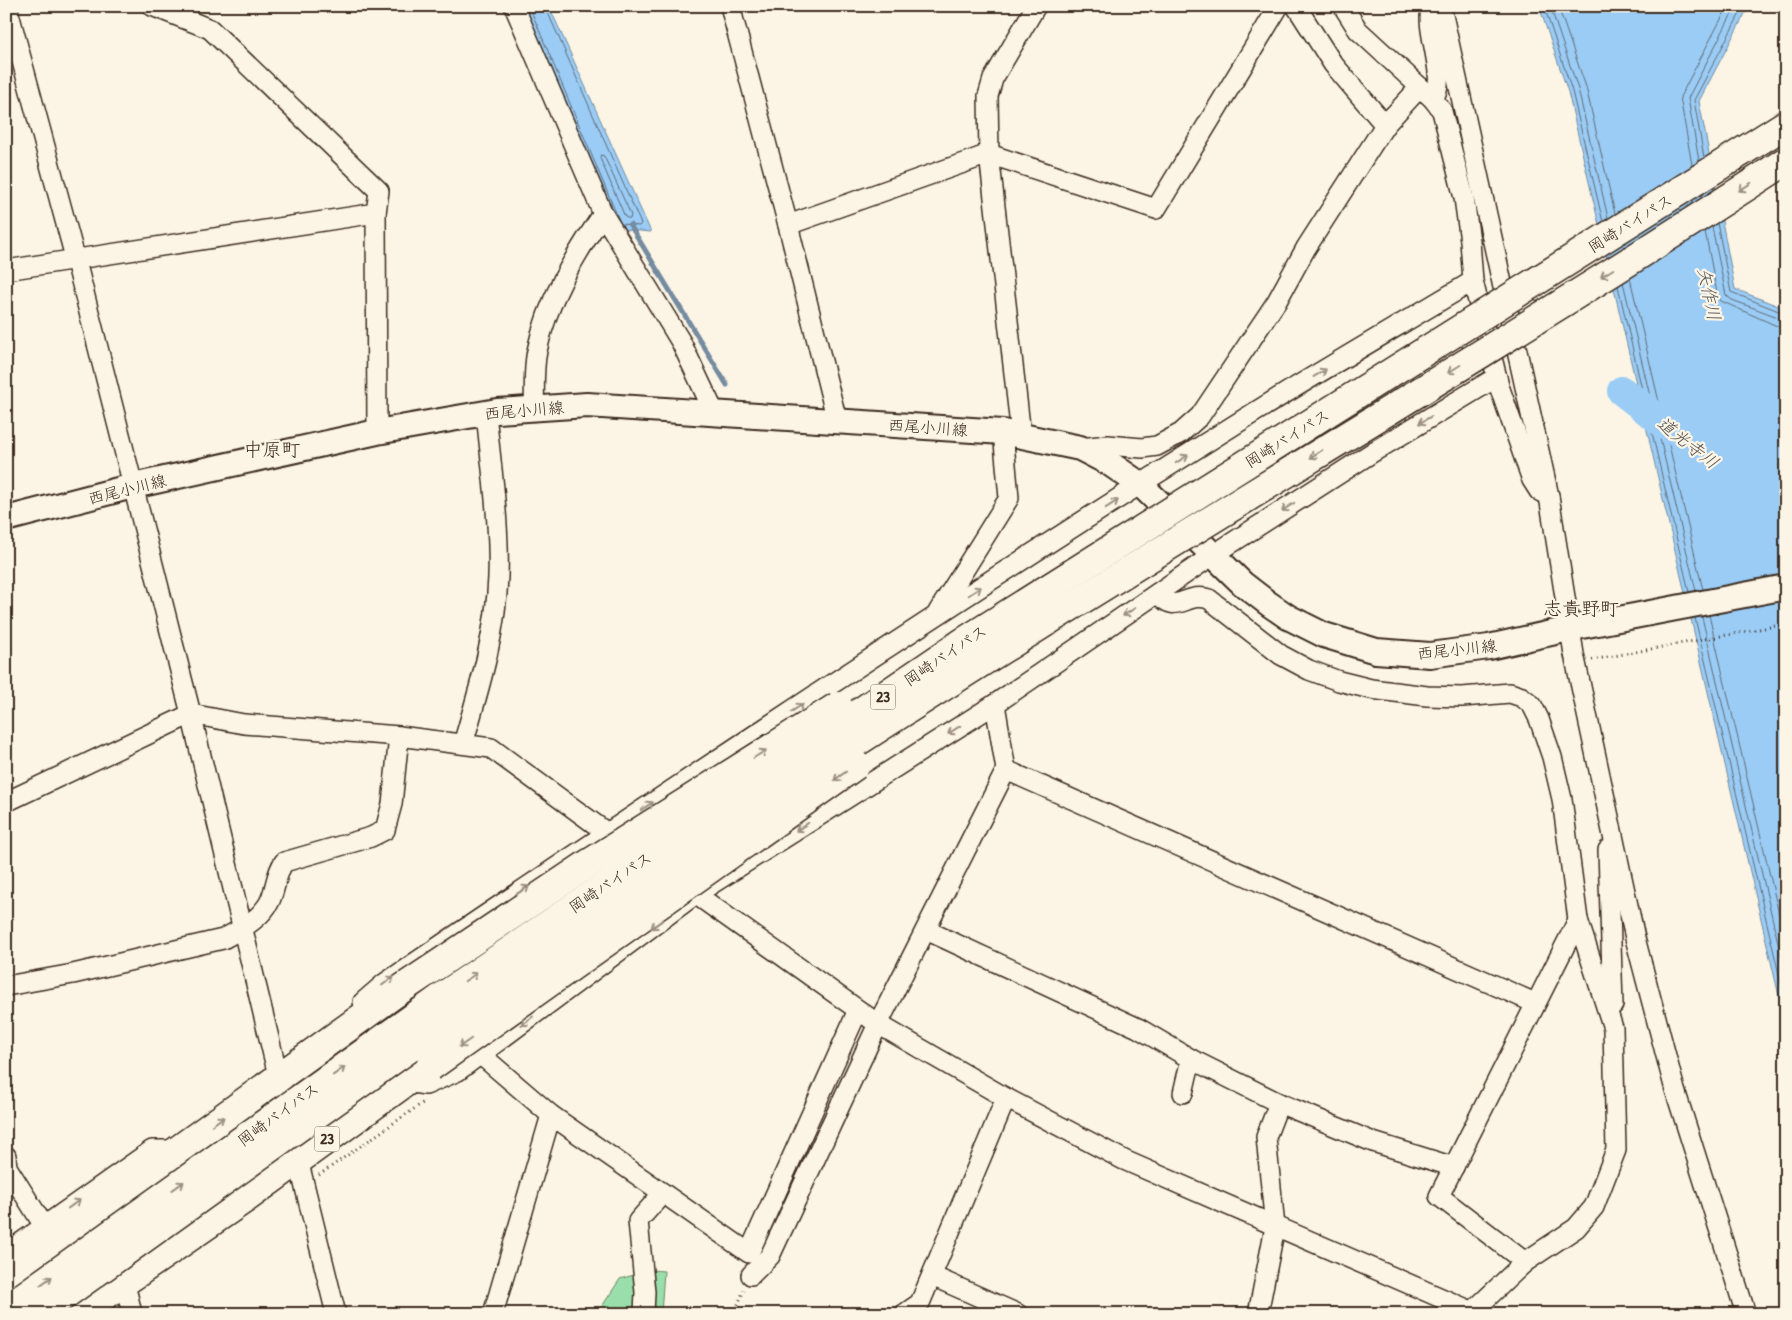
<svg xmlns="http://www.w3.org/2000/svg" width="1792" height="1320" viewBox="0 0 1792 1320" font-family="'Patrick Hand','Klee One',sans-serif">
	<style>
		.green { fill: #9adfab; stroke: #6a8464 }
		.water { fill: #9accf6; stroke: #748ba0 }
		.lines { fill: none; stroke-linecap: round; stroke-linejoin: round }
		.shore { stroke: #616b74; stroke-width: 1 }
		.stream { stroke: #748ba0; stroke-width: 5 }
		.river { stroke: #9accf6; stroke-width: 30 }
		.minor-casing { stroke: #3b2a1e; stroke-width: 22 }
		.major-casing { stroke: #3b2a1e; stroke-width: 28 }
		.highway-casing { stroke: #3b2a1e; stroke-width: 31 }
		.path { stroke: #3b2a1e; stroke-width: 3; stroke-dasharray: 1 4; stroke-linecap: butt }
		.minor { stroke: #fcf5e5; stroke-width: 19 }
		.major { stroke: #fcf5e5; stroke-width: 24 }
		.highway { stroke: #fcf5e5; stroke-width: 28 }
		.highway-bridge-casing { stroke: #3b2a1e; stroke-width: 31; stroke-linecap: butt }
		.highway-bridge { stroke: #fcf5e5; stroke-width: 28 }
		.oneway { stroke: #9c9082 }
		.labels { text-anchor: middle; stroke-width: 4.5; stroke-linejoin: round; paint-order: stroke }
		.shield { fill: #fcf5e5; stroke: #75675a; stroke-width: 1 }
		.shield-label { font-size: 15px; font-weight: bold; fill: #3b2a1e }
		.street-label { font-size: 16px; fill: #3b2a1e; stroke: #fcf5e5 }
		.water-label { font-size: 18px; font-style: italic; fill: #535254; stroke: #fcf5e5 }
		.quarter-label { font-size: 19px; fill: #3b2a1e; stroke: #fcf5e5 }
	</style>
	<rect width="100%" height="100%" fill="#fcf5e5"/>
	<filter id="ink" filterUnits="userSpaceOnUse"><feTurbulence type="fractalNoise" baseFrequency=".02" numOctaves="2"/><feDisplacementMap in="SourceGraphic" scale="10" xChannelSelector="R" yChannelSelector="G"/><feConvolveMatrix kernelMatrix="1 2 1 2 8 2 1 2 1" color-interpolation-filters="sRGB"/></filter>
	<g filter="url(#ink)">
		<polygon class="green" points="651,1270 664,1271 661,1314 597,1314 620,1279"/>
		<g class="water">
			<polygon points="524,6 549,6 651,232 617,229"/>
			<polygon points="1539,6 1749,6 1699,101 1735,289 1786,309 1786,1026 1568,92"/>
		</g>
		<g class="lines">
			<g class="shore">
				<polyline points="529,6 619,220"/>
				<polyline points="545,6 641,224 639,226 622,224"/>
				<polyline points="1544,6 1572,91 1603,222"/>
				<polyline points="1550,6 1578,89 1608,218"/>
				<polyline points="1558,6 1586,87 1615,214"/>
				<polygon points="601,155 604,156 631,215 630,219 625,217 600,158"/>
				<polyline points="1704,158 1694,100 1744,6"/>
				<polyline points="1699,161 1688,98 1736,6"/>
				<polyline points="1692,165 1680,97 1728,6"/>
				<polyline points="1717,223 1731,292 1786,314"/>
				<polyline points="1712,227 1726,295 1732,300 1786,320"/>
				<polyline points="1705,231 1717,293 1721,301 1777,326 1786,328"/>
				<polyline points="1630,278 1703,590"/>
				<polyline points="1623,282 1696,591"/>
				<polyline points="1618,286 1689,592"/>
				<polyline points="1709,615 1786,944"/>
				<polyline points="1702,617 1786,977"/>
				<polyline points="1695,618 1786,1004"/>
			</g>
			<polyline class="stream" points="630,225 727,385"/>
			<polyline class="river" points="1622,391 1672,430"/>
			<defs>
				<g id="minor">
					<polyline points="7,6 76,261 191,714 288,1117"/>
					<polyline points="152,6 210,29 379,191 376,213 377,432"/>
					<polyline points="514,6 603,214 681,342 714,412"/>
					<polyline points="730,6 788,225 837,421"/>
					<polyline points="1343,6 1358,30 1433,99 1442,111 1464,198 1470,241 1473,281 1499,386 1532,480 1539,491 1549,496"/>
					<path d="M1432,6C1423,29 1449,77 1433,99"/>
					<polyline points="1441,6 1549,496 1574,654 1635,938 1675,1090 1746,1314"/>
					<polyline points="1385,125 1420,87"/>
					<polyline points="788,225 989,154 1156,209 1279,6"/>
					<polyline points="6,270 376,213"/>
					<path d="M534,409C535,390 533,369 537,351C547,301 575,255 603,214"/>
					<polyline points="1021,435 989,154 988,96 993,79 1036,6"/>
					<polyline points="1080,448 1108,445 1142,448 1157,446 1181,433 1200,416 1277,301 1306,248 1385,125 1333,64 1296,6"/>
					<path d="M1158,593C1175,617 1187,591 1209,599L1281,655L1309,670L1339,681L1371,689L1427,696L1462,697L1510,693L1522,697L1532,705L1539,719L1552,757L1562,799L1578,920L1439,1196L1525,1262"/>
					<polyline points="938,612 1009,498 1003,432"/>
					<path d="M463,744C479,689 496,634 498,577C500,525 491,465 486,413"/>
					<polyline points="1006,770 1535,1003"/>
					<polyline points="6,802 191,714 244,724 399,736 491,748 629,849"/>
					<polyline points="1608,850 1613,1005"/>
					<polyline points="677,881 878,1024 1006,1098 1124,1160 1478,1314"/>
					<polyline points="926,930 1138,1028 1191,1059 1279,1103 1373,1142 1454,1167"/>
					<path d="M6,986L73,974L223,939C238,931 257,921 267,906C276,894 274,876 284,862L371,837L385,830L392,804L399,736"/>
					<path d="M363,1002L385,983C672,788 961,596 1255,412C1327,367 1400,325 1473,281"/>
					<polyline points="481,1055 551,1115 749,1253 858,1010"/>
					<polyline points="406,1082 426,1085 458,1071 696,894 995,704 1213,555 1373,452 1497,377"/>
					<polyline points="1183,1093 1191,1059"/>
					<polyline points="296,1151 336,1314"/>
					<polyline points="6,1156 7,1167 44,1226"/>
					<polyline points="6,1253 152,1150 179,1150"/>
					<polyline points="751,1275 770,1256 878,1024 1006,770 995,704"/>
					<polyline points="932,1276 1018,1314"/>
					<polyline points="128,1296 132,1314"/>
					<polyline points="493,1314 551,1115"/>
					<polyline points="644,1314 645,1292 638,1221 663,1193"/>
					<polyline points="904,1314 920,1303 1006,1098"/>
					<polyline points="1258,1314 1275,1227 1266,1137 1279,1103"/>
					<polyline points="1470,1314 1525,1262 1576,1228 1594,1207 1616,1150 1613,1028 1578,920"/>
				</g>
				<polyline id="major" points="6,519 133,486 377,432 497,411 587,405 1003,432 1080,448 1109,463 1141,485 1243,584 1269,604 1288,617 1324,635 1376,651 1430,655 1489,647 1582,626 1786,587"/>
				<g id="highway">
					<polyline points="6,1274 397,992"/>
					<polyline points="78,1314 249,1196 406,1082 430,1067"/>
				</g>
			</defs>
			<use href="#minor" class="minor-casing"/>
			<use href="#major" class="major-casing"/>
			<use href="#highway" class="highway-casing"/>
			<g class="path">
				<polyline points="1592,660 1786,624"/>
				<polyline points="319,1175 424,1102"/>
				<polyline points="734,1314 744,1290"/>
			</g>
			<use href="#minor" class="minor"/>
			<use href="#major" class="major"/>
			<use href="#highway" class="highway"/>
			<defs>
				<g id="highway-bridge">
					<polyline points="397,992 591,862 838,706"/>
					<polyline points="430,1067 856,765"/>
					<polyline points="6,1309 449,992 963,642 1786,124"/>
					<path d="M38,1314C278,1143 516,968 761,805C1097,582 1448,381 1786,161"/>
				</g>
			</defs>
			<use href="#highway-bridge" class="highway-bridge-casing"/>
			<use href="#highway-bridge" class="highway-bridge"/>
		</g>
		<defs><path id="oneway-shaft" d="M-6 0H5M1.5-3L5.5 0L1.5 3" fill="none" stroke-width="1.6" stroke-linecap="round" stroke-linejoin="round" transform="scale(1.25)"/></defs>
		<g class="oneway">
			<use href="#oneway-shaft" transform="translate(1745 187) rotate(147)"/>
			<use href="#oneway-shaft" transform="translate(1607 273) rotate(148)"/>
			<use href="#oneway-shaft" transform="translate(1454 369) rotate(148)"/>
			<use href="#oneway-shaft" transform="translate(1320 373) rotate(-31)"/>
			<use href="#oneway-shaft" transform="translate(1425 420) rotate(149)"/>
			<use href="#oneway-shaft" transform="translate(1316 454) rotate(148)"/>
			<use href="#oneway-shaft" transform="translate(1182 459) rotate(-33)"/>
			<use href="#oneway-shaft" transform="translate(1112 504) rotate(-33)"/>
			<use href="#oneway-shaft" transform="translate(1288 507) rotate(147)"/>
			<use href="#oneway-shaft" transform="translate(975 591) rotate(-33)"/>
			<use href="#oneway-shaft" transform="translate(1129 612) rotate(146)"/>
			<use href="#oneway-shaft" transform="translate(797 708) rotate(-33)"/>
			<use href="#oneway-shaft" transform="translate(954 730) rotate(147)"/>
			<use href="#oneway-shaft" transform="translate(760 754) rotate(-32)"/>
			<use href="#oneway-shaft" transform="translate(840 776) rotate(144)"/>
			<use href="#oneway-shaft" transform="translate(647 806) rotate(-33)"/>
			<use href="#oneway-shaft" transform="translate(802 827) rotate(147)"/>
			<use href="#oneway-shaft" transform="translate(523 890) rotate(-34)"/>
			<use href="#oneway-shaft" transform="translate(657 924) rotate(143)"/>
			<use href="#oneway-shaft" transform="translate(471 977) rotate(-34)"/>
			<use href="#oneway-shaft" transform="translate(388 981) rotate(-36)"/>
			<use href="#oneway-shaft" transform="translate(527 1021) rotate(143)"/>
			<use href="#oneway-shaft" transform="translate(465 1043) rotate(145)"/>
			<use href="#oneway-shaft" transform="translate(339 1071) rotate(-36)"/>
			<use href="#oneway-shaft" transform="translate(218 1121) rotate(-36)"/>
			<use href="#oneway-shaft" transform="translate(178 1186) rotate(-36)"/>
			<use href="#oneway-shaft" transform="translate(74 1204) rotate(-36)"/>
			<use href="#oneway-shaft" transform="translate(46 1281) rotate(-36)"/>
		</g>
	</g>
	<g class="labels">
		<g class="shield">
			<rect x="870.5" y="684.5" width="25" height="25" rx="4"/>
			<rect x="314.5" y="1126.5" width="25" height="25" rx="4"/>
		</g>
		<g class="shield-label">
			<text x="883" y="702">23</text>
			<text x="327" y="1144">23</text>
		</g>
		<g class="street-label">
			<text transform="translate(1630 223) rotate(-32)" y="6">岡崎バイパス</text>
			<text transform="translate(524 410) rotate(-5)" y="6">西尾小川線</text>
			<text transform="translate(928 427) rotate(4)" y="6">西尾小川線</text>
			<text transform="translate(1287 438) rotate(-32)" y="6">岡崎バイパス</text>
			<text transform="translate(127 489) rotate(-14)" y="6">西尾小川線</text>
			<text transform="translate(1457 649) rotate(-6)" y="6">西尾小川線</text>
			<text transform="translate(945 655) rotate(-34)" y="6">岡崎バイパス</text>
			<text transform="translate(610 882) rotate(-34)" y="6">岡崎バイパス</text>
			<text transform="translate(278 1114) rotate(-36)" y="6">岡崎バイパス</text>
		</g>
		<g class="water-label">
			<text transform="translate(1709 294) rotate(78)" y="6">矢作川</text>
			<text transform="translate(1688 443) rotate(38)" y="6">道光寺川</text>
		</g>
		<g class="quarter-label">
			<text x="272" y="456">中原町</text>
			<text x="1581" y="615">志貴野町</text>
		</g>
	</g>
	<rect width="1792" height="1320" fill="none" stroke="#fcf5e5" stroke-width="25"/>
	<rect x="12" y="12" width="1767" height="1295" fill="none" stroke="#3b2a1e" stroke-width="2" filter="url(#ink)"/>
</svg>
